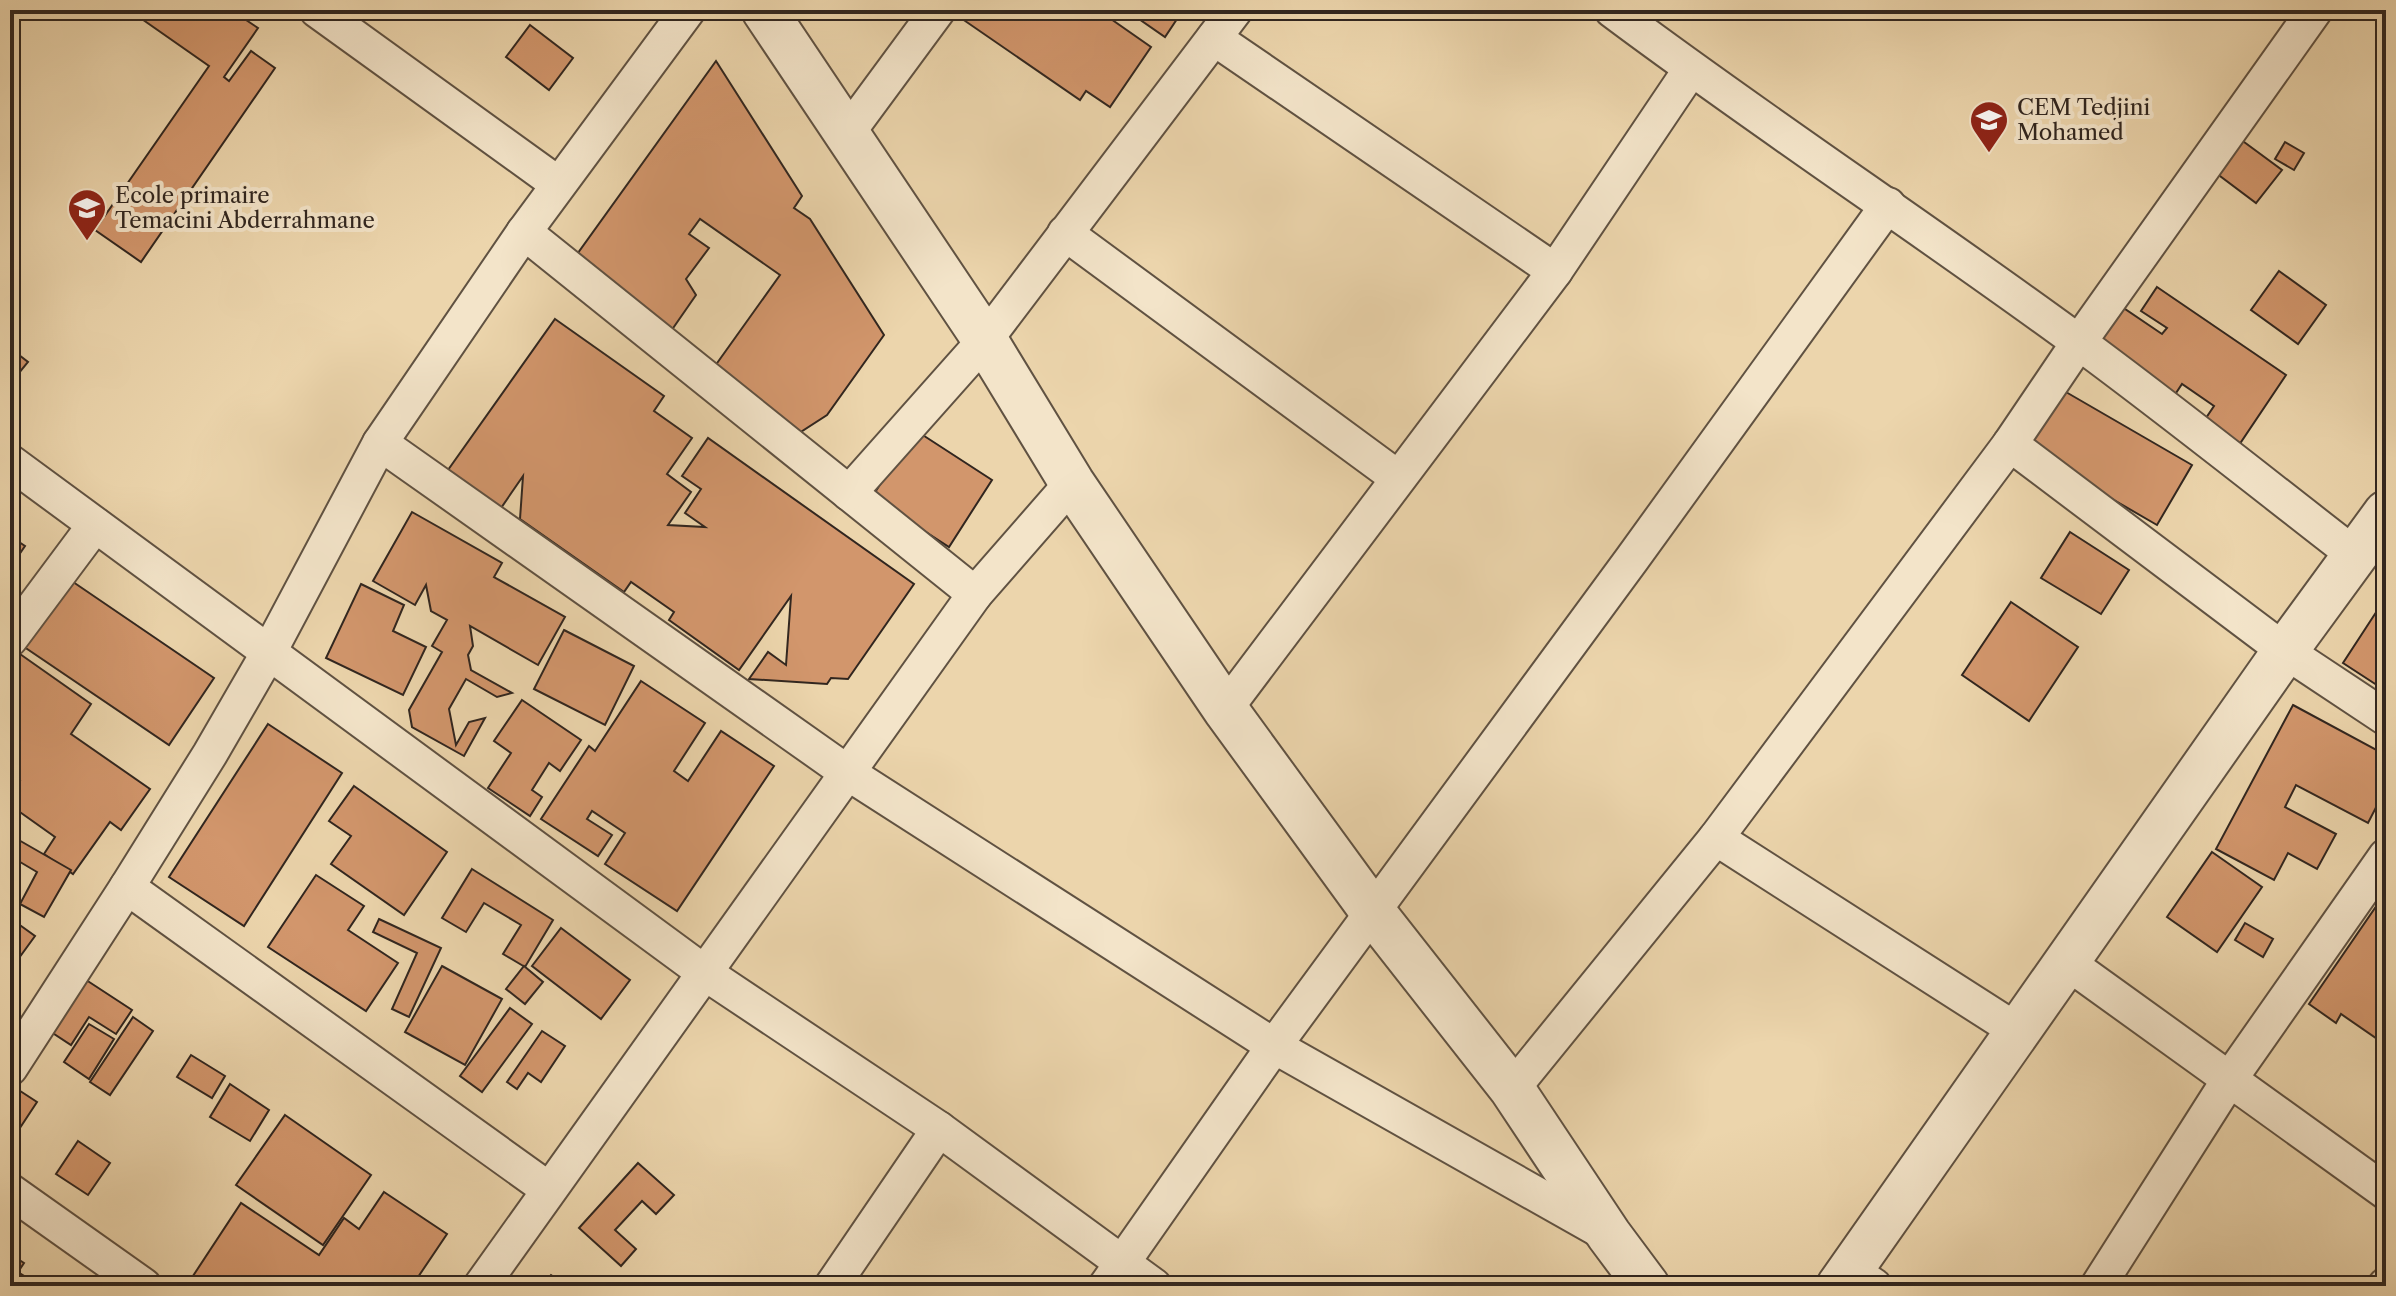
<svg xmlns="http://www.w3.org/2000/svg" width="2396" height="1296" viewBox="0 0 2396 1296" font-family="'Libre Caslon Text',serif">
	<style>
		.building { fill: #d2966c; stroke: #31261f; stroke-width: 2 }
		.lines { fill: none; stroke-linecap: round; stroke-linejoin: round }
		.minor-casing { stroke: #605242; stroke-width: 38 }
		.tertiary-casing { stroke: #605242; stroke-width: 48 }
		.minor { stroke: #f3e4c9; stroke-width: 34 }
		.tertiary { stroke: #f3e4c9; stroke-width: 44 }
		.labels { text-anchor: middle; stroke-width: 8; stroke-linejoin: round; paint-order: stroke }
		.poi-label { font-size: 22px; fill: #31261f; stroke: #f3e4c9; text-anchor: start }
	</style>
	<rect width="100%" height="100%" fill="#ecd5ac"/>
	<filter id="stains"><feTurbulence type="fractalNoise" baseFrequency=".0025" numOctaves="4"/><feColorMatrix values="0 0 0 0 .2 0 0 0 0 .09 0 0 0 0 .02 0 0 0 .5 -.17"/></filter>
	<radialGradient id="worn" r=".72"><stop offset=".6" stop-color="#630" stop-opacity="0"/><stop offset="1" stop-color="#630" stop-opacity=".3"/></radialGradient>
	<g class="building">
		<polygon points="129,10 231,10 258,28 224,77 229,81 251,51 275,68 141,262 95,230 209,66"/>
		<polygon points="957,10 1098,10 1151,47 1110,107 1086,91 1080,100 955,14"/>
		<polygon points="1126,10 1183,10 1165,37"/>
		<polygon points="530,25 573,58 549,90 506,57"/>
		<polygon points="716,61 802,196 794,208 810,219 884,335 827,415 796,435 710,373 780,275 700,219 689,234 709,248 686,279 696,295 662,344 570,264"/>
		<polygon points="2240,139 2282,170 2256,203 2216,173"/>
		<polygon points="2285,142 2304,153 2294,170 2275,159"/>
		<polygon points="2279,271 2326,305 2298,344 2251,310"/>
		<polygon points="2157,287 2286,375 2239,445 2204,421 2214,406 2182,384 2174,396 2094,342 2119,305 2162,334 2167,328 2141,311"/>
		<polygon points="555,319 664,396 654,411 692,438 667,474 691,492 668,525 705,527 685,513 701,489 682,476 708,438 914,584 848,679 831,678 827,684 749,679 768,652 786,665 791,596 739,670 669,620 674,612 631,582 624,592 520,519 523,476 501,508 448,470"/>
		<polygon points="10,348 28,362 10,384"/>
		<polygon points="2059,388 2192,465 2157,525 2024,448"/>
		<polygon points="915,430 992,480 949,547 872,497"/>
		<polygon points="412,512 502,563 494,577 565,617 538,665 470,626 473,646 468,655 471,670 512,693 497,697 466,679 449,709 456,745 469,722 485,718 464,756 412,727 409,710 442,652 432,646 447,620 431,611 426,585 415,605 373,581"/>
		<polygon points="2070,532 2129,570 2101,614 2041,578"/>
		<polygon points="10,536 25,546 10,568"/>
		<polygon points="57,571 214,678 169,745 11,638"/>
		<polygon points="361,584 404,605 393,631 426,647 403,695 326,658"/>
		<polygon points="2386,597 2386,691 2343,663"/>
		<polygon points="2011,602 2078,647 2029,721 1962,675"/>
		<polygon points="564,630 634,666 605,725 534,689"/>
		<polygon points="10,647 91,704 71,734 150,789 121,830 110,822 73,874 44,854 55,837 10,805 10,796 20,781 10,774"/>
		<polygon points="641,681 705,723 674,771 688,781 721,731 774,766 677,911 605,864 625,833 592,811 587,819 612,835 598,856 541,819 589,746 595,751"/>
		<polygon points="522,700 581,740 560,771 549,763 532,790 542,797 530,816 488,788 511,753 494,741"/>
		<polygon points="2293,705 2386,755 2386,788 2368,823 2296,785 2285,807 2336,834 2317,869 2288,853 2274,880 2216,849"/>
		<polygon points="268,724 342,773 244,926 169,877"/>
		<polygon points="354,786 447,852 404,915 331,864 351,836 329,821"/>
		<polygon points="10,835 71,870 44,917 20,904 37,872 10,856"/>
		<polygon points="2212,852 2262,887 2217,952 2167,917"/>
		<polygon points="472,869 553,920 525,967 503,954 521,925 484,903 466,932 442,918"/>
		<polygon points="316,875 364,906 348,930 398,963 366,1011 268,947"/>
		<polygon points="2386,892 2386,1045 2341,1014 2336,1023 2309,1004"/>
		<polygon points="10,918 35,936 11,969 10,968"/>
		<polygon points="379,919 441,948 409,1017 392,1009 417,953 373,932"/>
		<polygon points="2245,923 2273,939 2263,957 2235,940"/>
		<polygon points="561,928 630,980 601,1019 532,966"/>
		<polygon points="442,966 502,999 465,1065 405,1032"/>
		<polygon points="524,966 543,982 525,1004 506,989"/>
		<polygon points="77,974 132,1010 116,1034 89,1017 71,1045 42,1026"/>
		<polygon points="510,1008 532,1024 482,1092 460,1076"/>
		<polygon points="133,1017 153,1031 110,1095 90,1082"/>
		<polygon points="89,1024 114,1039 89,1079 64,1062"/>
		<polygon points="542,1031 565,1046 541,1082 528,1073 517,1089 507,1082"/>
		<polygon points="191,1055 225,1076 212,1098 177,1077"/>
		<polygon points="230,1084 269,1110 250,1141 210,1117"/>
		<polygon points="11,1085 37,1102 12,1140 10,1138"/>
		<polygon points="285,1115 371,1175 323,1245 236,1185"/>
		<polygon points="78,1141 110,1163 88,1195 56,1174"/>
		<polygon points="638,1163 674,1195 656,1214 642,1201 615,1230 636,1249 621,1266 579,1228"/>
		<polygon points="384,1192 447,1234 412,1286 195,1286 189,1282 241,1203 319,1255 344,1218 359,1229"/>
		<polygon points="10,1254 24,1263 18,1272 40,1286 10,1286"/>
		<polygon points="551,1275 568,1286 543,1286"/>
	</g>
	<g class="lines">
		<defs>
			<g id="minor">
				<polyline points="317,10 558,184"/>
				<path d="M1612,10C1764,124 1923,228 2077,341C2171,410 2263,484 2356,556"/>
				<polyline points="1214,38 1555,271"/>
				<polyline points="848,132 938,10"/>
				<polyline points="524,232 975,594"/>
				<polyline points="1065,233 1398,478"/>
				<polyline points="380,443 848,773 1274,1046 1605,1233"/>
				<polyline points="2010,444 2285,651 2386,718"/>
				<polyline points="10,462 705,973 939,1129 1154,1286"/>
				<polyline points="849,493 985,340 1235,10"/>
				<polyline points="10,639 95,525"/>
				<polyline points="1225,709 1555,271 1691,69"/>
				<polyline points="1716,838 2019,1032"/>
				<polyline points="127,887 548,1189"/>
				<polyline points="2068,963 2386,1192"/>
				<polyline points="10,1068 127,887 210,754 269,652 380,443 524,232 688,10"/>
				<polyline points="1512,1089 1716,838 2010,444 2079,342 2315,10"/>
				<polyline points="10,1191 144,1286"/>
				<polyline points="1850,1270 1874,1286"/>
				<polyline points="481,1286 975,594 1072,483"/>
				<polyline points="832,1286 939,1129"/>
				<polyline points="1106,1286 1274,1046 1632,559 1888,205"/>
				<polyline points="2098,1286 2229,1080 2386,856"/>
				<polyline points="2385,1286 2386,1285"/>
			</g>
			<g id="tertiary">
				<polyline points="764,10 985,340 1072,483 1225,709 1373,912 1512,1089 1609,1235 1647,1286"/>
				<polyline points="1839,1286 2285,651 2386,513"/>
			</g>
		</defs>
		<use href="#minor" class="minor-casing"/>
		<use href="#tertiary" class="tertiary-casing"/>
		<use href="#minor" class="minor"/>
		<use href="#tertiary" class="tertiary"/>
	</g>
	<defs>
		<symbol id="school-pin" viewBox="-11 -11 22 30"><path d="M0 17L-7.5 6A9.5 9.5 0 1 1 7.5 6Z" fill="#8f2418" stroke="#f3e4c9"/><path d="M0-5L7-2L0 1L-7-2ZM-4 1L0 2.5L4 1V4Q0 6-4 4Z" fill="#fff"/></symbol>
	</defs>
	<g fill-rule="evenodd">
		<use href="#school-pin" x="1967" y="98" width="44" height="60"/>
		<use href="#school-pin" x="65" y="186" width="44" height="60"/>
	</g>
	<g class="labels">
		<g class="poi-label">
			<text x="2017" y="115">CEM Tedjini<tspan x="2017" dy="25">Mohamed</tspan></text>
			<text x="115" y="203">Ecole primaire<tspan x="115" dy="25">Temacini Abderrahmane</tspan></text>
		</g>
	</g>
	<rect width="2396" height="1296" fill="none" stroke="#ecd5ac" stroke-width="40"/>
	<rect x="12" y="12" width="2372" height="1272" fill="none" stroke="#31261f" stroke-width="4"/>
	<rect x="20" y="20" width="2356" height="1256" fill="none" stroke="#31261f" stroke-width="2"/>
	<rect width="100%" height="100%" filter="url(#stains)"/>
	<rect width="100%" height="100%" fill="url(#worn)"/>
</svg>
